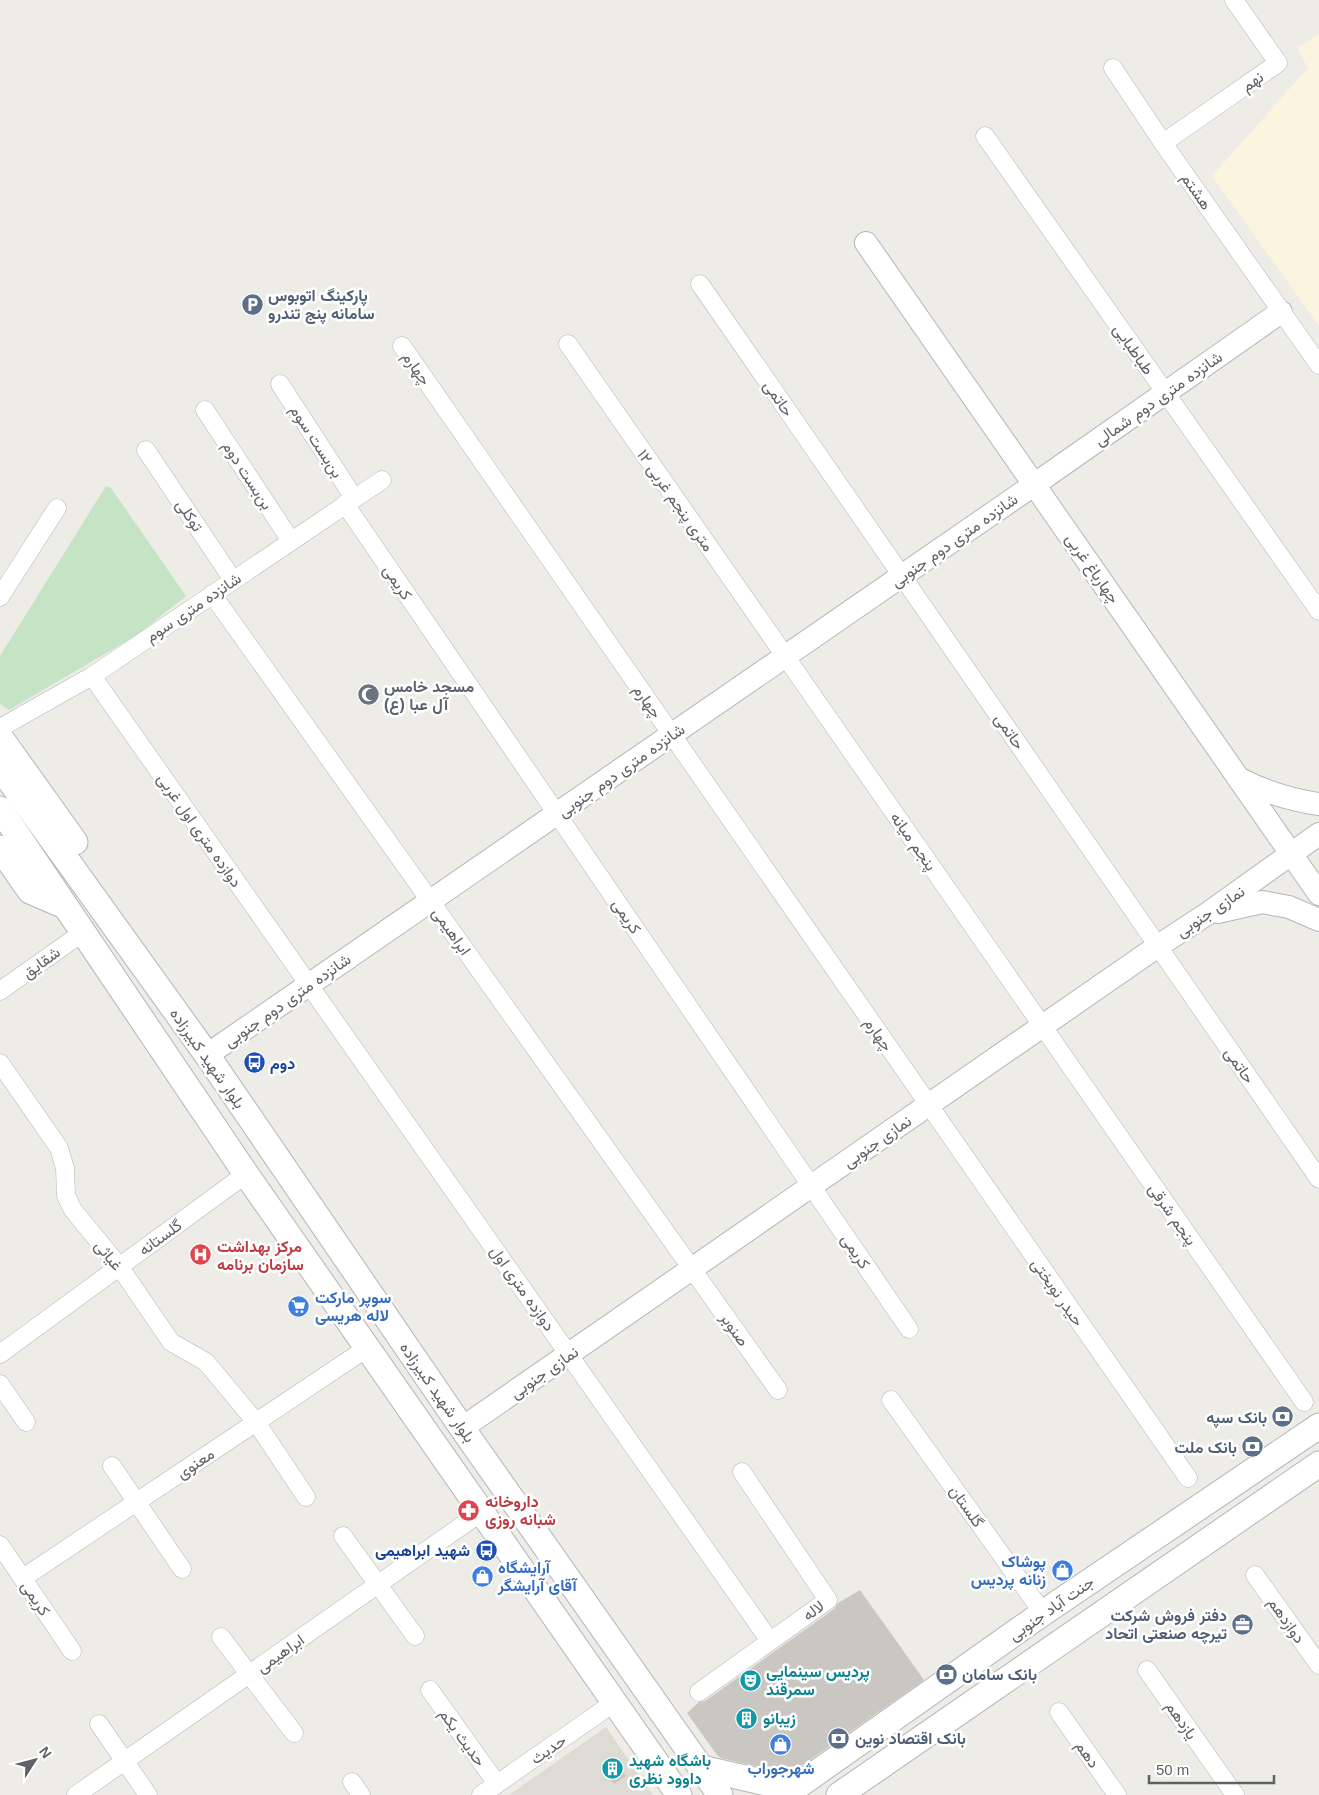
<svg xmlns="http://www.w3.org/2000/svg" width="1319" height="1795" viewBox="0 0 1319 1795" font-family="Arial,Vazirmatn,sans-serif">
	<style>
		.commercial { fill: #fbf4de }
		.education { fill: #dedbd4 }
		.green { fill: #c5e4c5 }
		.building { fill: #cac7c2 }
		.lines { fill: none; stroke-linecap: round; stroke-linejoin: round }
		.minor-casing { stroke: #b3b6b9; stroke-width: 19 }
		.tertiary-casing { stroke: #b3b6b9; stroke-width: 24 }
		.secondary-casing { stroke: #b2b5b9; stroke-width: 27 }
		.minor { stroke: #fff; stroke-width: 18 }
		.tertiary { stroke: #fff; stroke-width: 22 }
		.secondary { stroke: #fff; stroke-width: 25 }
		.labels { text-anchor: middle; stroke-width: 5; stroke-linejoin: round; paint-order: stroke }
		.street-label { font-size: 16px; fill: #5e6165; stroke: #fff }
		.service-label { font-size: 16px; font-weight: bold; fill: #4e5e75; stroke: #fff; text-anchor: start }
		.worship-label { font-size: 16px; font-weight: bold; fill: #5b616d; stroke: #fff; text-anchor: start }
		.transit-label { font-size: 16px; font-weight: bold; fill: #164399; stroke: #fff; text-anchor: start }
		.health-label { font-size: 16px; font-weight: bold; fill: #be3a42; stroke: #fff; text-anchor: start }
		.shop-label { font-size: 16px; font-weight: bold; fill: #366cbe; stroke: #fff; text-anchor: start }
		.culture-label { font-size: 16px; font-weight: bold; fill: #0d838f; stroke: #fff; text-anchor: start }
	</style>
	<rect width="100%" height="100%" fill="#eeece6"/>
	<polygon class="commercial" points="1319,34 1319,326 1212,176 1308,68 1297,48"/>
	<polygon class="education" points="606,1727 653,1795 509,1795"/>
	<polygon class="green" points="106,486 111,488 186,596 137,635 9,710 0,704 0,656"/>
	<g class="building">
		<polygon points="860,1590 924,1680 790,1774 721,1758 717,1755 687,1713 699,1702 705,1701 834,1609 838,1603"/>
		<polygon points="616,1761 626,1776 614,1784 604,1769"/>
	</g>
	<g class="lines">
		<defs>
			<g id="minor">
				<polyline points="1113,68 1163,143 1319,365"/>
				<polyline points="985,136 1319,611"/>
				<polyline points="1163,143 1278,63 1234,0"/>
				<polyline points="700,284 1319,1179"/>
				<polyline points="568,344 1304,1402"/>
				<polyline points="402,346 1188,1478"/>
				<polyline points="280,384 354,498"/>
				<polyline points="205,410 291,541"/>
				<polyline points="146,450 233,580"/>
				<polyline points="345,504 909,1329"/>
				<polyline points="212,594 778,1390"/>
				<polyline points="0,597 57,508"/>
				<polyline points="92,676 770,1641"/>
				<polyline points="0,728 92,676 382,480"/>
				<polyline points="0,991 82,933"/>
				<polyline points="0,1063 59,1148 65,1168 66,1196 73,1210 119,1266 171,1342 206,1362 256,1422 306,1497"/>
				<polyline points="0,1354 246,1174"/>
				<polyline points="0,1384 26,1422"/>
				<polyline points="891,1400 1043,1613"/>
				<polyline points="112,1466 182,1569"/>
				<polyline points="343,1536 415,1636"/>
				<polyline points="0,1545 72,1651"/>
				<polyline points="1255,1575 1319,1665"/>
				<polyline points="23,1578 367,1348"/>
				<polyline points="221,1637 294,1733"/>
				<polyline points="1147,1670 1235,1795"/>
				<polyline points="430,1690 497,1784"/>
				<polyline points="699,1692 828,1600 742,1472"/>
				<polyline points="1059,1712 1117,1795"/>
				<polyline points="99,1724 148,1795"/>
				<polyline points="352,1782 361,1795"/>
				<polyline points="76,1795 483,1511"/>
				<polyline points="481,1795 615,1702"/>
			</g>
			<g id="tertiary">
				<polyline points="866,243 1319,894"/>
				<path d="M1240,779C1265,792 1290,800 1319,804"/>
				<polyline points="1218,912 1262,902 1289,907 1319,920"/>
				<polyline points="207,1055 1035,484 1281,312"/>
				<polyline points="462,1428 1158,946 1207,914 1319,834"/>
			</g>
			<g id="secondary">
				<polyline points="0,737 75,842"/>
				<polyline points="0,767 207,1055 462,1428 720,1795"/>
				<polyline points="0,809 246,1174 679,1795"/>
				<polyline points="0,848 30,891 65,906"/>
				<polyline points="701,1768 793,1789"/>
				<polyline points="785,1795 1043,1613 1319,1426"/>
				<polyline points="839,1795 1319,1464"/>
			</g>
		</defs>
		<use href="#minor" class="minor-casing"/>
		<use href="#tertiary" class="tertiary-casing"/>
		<use href="#secondary" class="secondary-casing"/>
		<use href="#minor" class="minor"/>
		<use href="#tertiary" class="tertiary"/>
		<use href="#secondary" class="secondary"/>
	</g>
	<defs>
		<symbol id="parking-disc" viewBox="-11 -11 22 22"><circle r="9.5" fill="#5c6f8a" stroke="#fff"/><path d="M-3.5-5.5H1a3.5 3.5 0 0 1 0 7H-1V5.5H-3.5ZM-1-3.4V-.6H.8a1.4 1.4 0 0 0 0-2.8Z" fill="#fff"/></symbol>
		<symbol id="mosque-disc" viewBox="-11 -11 22 22"><circle r="9.5" fill="#6b7280" stroke="#fff"/><path d="M3.5-4.9A6 6 0 1 0 3.5 4.9A5 5 0 1 1 3.5-4.9Z" fill="#fff"/></symbol>
		<symbol id="bus-disc" viewBox="-11 -11 22 22"><circle r="9.5" fill="#1a4fb4" stroke="#fff"/><path d="M-5-6H5V4H4V6H2V4H-2V6H-4V4H-5ZM-3.5-4V0h7V-4ZM-3.5 1.2v1.5H-2V1.2ZM2 1.2v1.5H3.5V1.2Z" fill="#fff"/></symbol>
		<symbol id="hospital-disc" viewBox="-11 -11 22 22"><circle r="9.5" fill="#e0444e" stroke="#fff"/><path d="M-5-5h3v3.5h4V-5h3V5h-3V1.5h-4V5h-3Z" fill="#fff"/></symbol>
		<symbol id="supermarket-disc" viewBox="-11 -11 22 22"><circle r="9.5" fill="#3f7fe0" stroke="#fff"/><path d="M-6-5.5h2.5l.6 2H6L4.5 2H-2.5L-4.4-4H-6ZM-1.5 3.2a1.3 1.3 0 1 0 .1 0ZM3 3.2a1.3 1.3 0 1 0 .1 0Z" fill="#fff"/></symbol>
		<symbol id="bank-disc" viewBox="-11 -11 22 22"><circle r="9.5" fill="#5c6f8a" stroke="#fff"/><path d="M-6-4H6V4H-6ZM0-2.3a2.3 2.3 0 1 0 0 4.6a2.3 2.3 0 1 0 0-4.6Z" fill="#fff"/></symbol>
		<symbol id="pharmacy-disc" viewBox="-11 -11 22 22"><circle r="9.5" fill="#e0444e" stroke="#fff"/><path d="M-2-6h4v4h4v4h-4v4h-4v-4h-4v-4h4Z" fill="#fff"/></symbol>
		<symbol id="shop-disc" viewBox="-11 -11 22 22"><circle r="9.5" fill="#3f7fe0" stroke="#fff"/><path d="M-5-2.5h2.3a2.7 3.5 0 0 1 5.4 0H5L5.5 6h-11ZM-1.5-2.5h3a1.5 2.3 0 0 0-3 0Z" fill="#fff"/></symbol>
		<symbol id="office-disc" viewBox="-11 -11 22 22"><circle r="9.5" fill="#5c6f8a" stroke="#fff"/><path d="M-6-3h4V-5.5h4V-3h4V5H-6ZM-1-4.5V-3h2v-1.5ZM-6 0V1H6V0Z" fill="#fff"/></symbol>
		<symbol id="theatre-disc" viewBox="-11 -11 22 22"><circle r="9.5" fill="#0f9aa8" stroke="#fff"/><path d="M-5-5.5Q0-4 5-5.5V0Q5 5 0 6Q-5 5-5 0ZM-3.3-2.5H-1v1.5H-3.3ZM1-2.5H3.3v1.5H1ZM-2.8 1Q0 5.5 2.8 1Z" fill="#fff"/></symbol>
		<symbol id="building-disc" viewBox="-11 -11 22 22"><circle r="9.5" fill="#0f9aa8" stroke="#fff"/><path d="M-4-6H4V6H1V3H-1V6H-4ZM-2.5-4.3h1.7v1.8h-1.7ZM.8-4.3h1.7v1.8H.8ZM-2.5-1h1.7V.8h-1.7ZM.8-1h1.7V.8H.8Z" fill="#fff"/></symbol>
	</defs>
	<g fill-rule="evenodd">
		<use href="#parking-disc" x="240" y="292" width="25" height="25"/>
		<use href="#mosque-disc" x="356" y="682" width="25" height="25"/>
		<use href="#bus-disc" x="242" y="1050" width="25" height="25"/>
		<use href="#hospital-disc" x="188" y="1242" width="25" height="25"/>
		<use href="#supermarket-disc" x="286" y="1294" width="25" height="25"/>
		<use href="#bank-disc" x="1270" y="1404" width="25" height="25"/>
		<use href="#bank-disc" x="1240" y="1434" width="25" height="25"/>
		<use href="#pharmacy-disc" x="456" y="1498" width="25" height="25"/>
		<use href="#bus-disc" x="474" y="1538" width="25" height="25"/>
		<use href="#shop-disc" x="1050" y="1558" width="25" height="25"/>
		<use href="#shop-disc" x="470" y="1564" width="25" height="25"/>
		<use href="#office-disc" x="1230" y="1612" width="25" height="25"/>
		<use href="#bank-disc" x="934" y="1662" width="25" height="25"/>
		<use href="#theatre-disc" x="738" y="1668" width="25" height="25"/>
		<use href="#building-disc" x="734" y="1706" width="25" height="25"/>
		<use href="#bank-disc" x="826" y="1726" width="25" height="25"/>
		<use href="#shop-disc" x="768" y="1732" width="25" height="25"/>
		<use href="#building-disc" x="600" y="1756" width="25" height="25"/>
	</g>
	<g class="labels">
		<g class="street-label">
			<text transform="translate(1252 81) rotate(-35)" y="6">نهم</text>
			<text transform="translate(1197 191) rotate(55)" y="6">هشتم</text>
			<text transform="translate(1134 349) rotate(55)" y="6">طباطبایی</text>
			<text transform="translate(417 368) rotate(55)" y="6">چهارم</text>
			<text transform="translate(779 398) rotate(55)" y="6">حاتمی</text>
			<text transform="translate(1158 398) rotate(-35)" y="6">شانزده متری دوم شمالی</text>
			<text transform="translate(317 441) rotate(57)" y="6">بن‌بست سوم</text>
			<text transform="translate(248 475) rotate(57)" y="6">بن‌بست دوم</text>
			<text transform="translate(676 500) rotate(55)" y="6">۱۲ متری پنجم غربی</text>
			<text transform="translate(190 515) rotate(56)" y="6">توکلی</text>
			<text transform="translate(954 540) rotate(-35)" y="6">شانزده متری دوم جنوبی</text>
			<text transform="translate(1093 568) rotate(55)" y="6">چهارباغ غربی</text>
			<text transform="translate(398 582) rotate(56)" y="6">کریمی</text>
			<text transform="translate(193 607) rotate(-34)" y="6">شانزده متری سوم</text>
			<text transform="translate(648 701) rotate(55)" y="6">چهارم</text>
			<text transform="translate(1010 731) rotate(55)" y="6">حاتمی</text>
			<text transform="translate(621 770) rotate(-35)" y="6">شانزده متری دوم جنوبی</text>
			<text transform="translate(200 830) rotate(55)" y="6">دوازده متری اول غربی</text>
			<text transform="translate(914 841) rotate(55)" y="6">پنجم میانه</text>
			<text transform="translate(1210 911) rotate(-34)" y="6">نمازی جنوبی</text>
			<text transform="translate(627 916) rotate(56)" y="6">کریمی</text>
			<text transform="translate(452 931) rotate(55)" y="6">ابراهیمی</text>
			<text transform="translate(41 962) rotate(-36)" y="6">شقایق</text>
			<text transform="translate(287 1000) rotate(-35)" y="6">شانزده متری دوم جنوبی</text>
			<text transform="translate(879 1034) rotate(55)" y="6">چهارم</text>
			<text transform="translate(208 1058) rotate(55)" y="6">بلوار شهید کبیرزاده</text>
			<text transform="translate(1240 1065) rotate(55)" y="6">حاتمی</text>
			<text transform="translate(877 1141) rotate(-35)" y="6">نمازی جنوبی</text>
			<text transform="translate(1173 1214) rotate(55)" y="6">پنجم شرقی</text>
			<text transform="translate(160 1237) rotate(-36)" y="6">گلستانه</text>
			<text transform="translate(856 1251) rotate(56)" y="6">کریمی</text>
			<text transform="translate(109 1255) rotate(51)" y="6">غیاثی</text>
			<text transform="translate(523 1288) rotate(55)" y="6">دوازده متری اول</text>
			<text transform="translate(1058 1292) rotate(55)" y="6">حیدر نوبختی</text>
			<text transform="translate(735 1329) rotate(55)" y="6">صنوبر</text>
			<text transform="translate(544 1372) rotate(-35)" y="6">نمازی جنوبی</text>
			<text transform="translate(438 1392) rotate(55)" y="6">بلوار شهید کبیرزاده</text>
			<text transform="translate(195 1463) rotate(-34)" y="6">معنوی</text>
			<text transform="translate(967 1506) rotate(55)" y="6">گلستان</text>
			<text transform="translate(36 1598) rotate(56)" y="6">کریمی</text>
			<text transform="translate(1051 1608) rotate(-35)" y="6">جنت آباد جنوبی</text>
			<text transform="translate(813 1610) rotate(-37)" y="6">لاله</text>
			<text transform="translate(1287 1620) rotate(55)" y="6">دوازدهم</text>
			<text transform="translate(280 1653) rotate(-35)" y="6">ابراهیمی</text>
			<text transform="translate(1182 1720) rotate(55)" y="6">یازدهم</text>
			<text transform="translate(463 1737) rotate(54)" y="6">حدیث یکم</text>
			<text transform="translate(548 1749) rotate(-35)" y="6">حدیث</text>
			<text transform="translate(1088 1754) rotate(55)" y="6">دهم</text>
		</g>
		<g class="service-label">
			<text x="268" y="301">پارکینگ اتوبوس<tspan x="268" dy="18">سامانه پنج تندرو</tspan></text>
			<text x="1267" y="1423" text-anchor="end">بانک سپه</text>
			<text x="1237" y="1453" text-anchor="end">بانک ملت</text>
			<text x="1227" y="1621" text-anchor="end">دفتر فروش شرکت<tspan x="1227" dy="18">تیرچه صنعتی اتحاد</tspan></text>
			<text x="962" y="1680">بانک سامان</text>
			<text x="855" y="1744">بانک اقتصاد نوین</text>
		</g>
		<g class="worship-label">
			<text x="384" y="692">مسجد خامس<tspan x="384" dy="18">آل عبا (ع)</tspan></text>
		</g>
		<g class="transit-label">
			<text x="270" y="1069">دوم</text>
			<text x="470" y="1556" text-anchor="end">شهید ابراهیمی</text>
		</g>
		<g class="health-label">
			<text x="217" y="1252">مرکز بهداشت<tspan x="217" dy="18">سازمان برنامه</tspan></text>
			<text x="485" y="1507">داروخانه<tspan x="485" dy="18">شبانه روزی</tspan></text>
		</g>
		<g class="shop-label">
			<text x="315" y="1303">سوپر مارکت<tspan x="315" dy="18">لاله هریسی</tspan></text>
			<text x="1046" y="1567" text-anchor="end">پوشاک<tspan x="1046" dy="18">زنانه پردیس</tspan></text>
			<text x="498" y="1573">آرایشگاه<tspan x="498" dy="18">آقای آرایشگر</tspan></text>
			<text x="781" y="1774" text-anchor="middle">شهرجوراب</text>
		</g>
		<g class="culture-label">
			<text x="766" y="1677">پردیس سینمایی<tspan x="766" dy="18">سمرقند</tspan></text>
			<text x="763" y="1724">زیبانو</text>
			<text x="629" y="1766">باشگاه شهید<tspan x="629" dy="18">داوود نظری</tspan></text>
		</g>
	</g>
	<g transform="translate(35 1760) rotate(54)" stroke="#ffffff" stroke-width="4" paint-order="stroke">
	<path d="M0-4L9 19L0 12L-9 19Z" fill="#5e6165"/>
	<text y="-8" font-size="14" font-weight="bold" text-anchor="middle" fill="#5e6165">N</text>
	</g>
	<path d="M1149 1775v8h125v-8" fill="none" stroke="#5e6165" stroke-width="2.5"/>
	<text x="1156" y="1775" font-size="15" fill="#5e6165" stroke="#ffffff" stroke-width="4" paint-order="stroke">50 m</text>
</svg>
